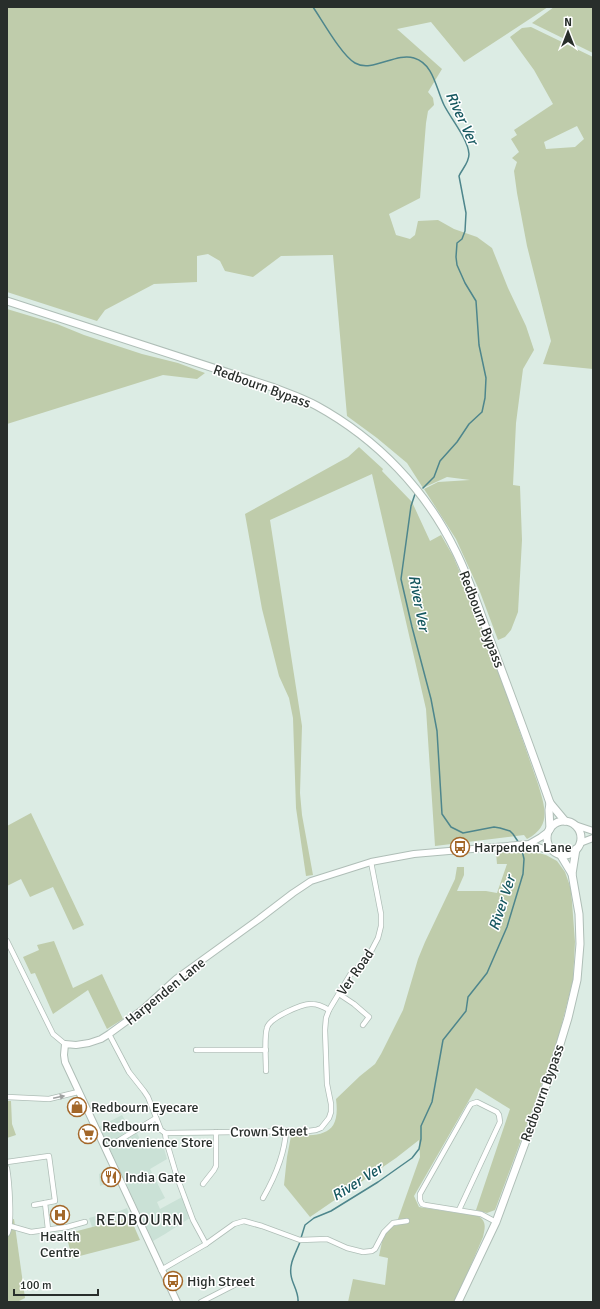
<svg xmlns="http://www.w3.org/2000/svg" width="600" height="1309" viewBox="0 0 600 1309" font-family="Signika,sans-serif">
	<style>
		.built { fill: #cae1d6 }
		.green { fill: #bfccab; fill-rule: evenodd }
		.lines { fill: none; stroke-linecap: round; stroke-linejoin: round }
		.stream { stroke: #4e868c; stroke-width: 1.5 }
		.street-casing { stroke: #afbeb7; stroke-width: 6 }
		.secondary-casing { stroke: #afbeb7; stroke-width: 8 }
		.primary-casing { stroke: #afbeb7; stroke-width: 9 }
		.street { stroke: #fff; stroke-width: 4.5 }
		.secondary { stroke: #fff; stroke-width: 6 }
		.primary { stroke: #fff; stroke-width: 7 }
		.oneway { fill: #9ea1a0 }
		.labels { text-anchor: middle; stroke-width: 3; stroke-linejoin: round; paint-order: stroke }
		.street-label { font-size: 14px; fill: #282e2b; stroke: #fff }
		.poi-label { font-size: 14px; fill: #282e2b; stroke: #fff; text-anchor: start }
		.water-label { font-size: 15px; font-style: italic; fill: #175860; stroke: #fff }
		.quarter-label { font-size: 16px; letter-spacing: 1px; fill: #282e2b; stroke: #fff }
	</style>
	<rect width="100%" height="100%" fill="#dcece4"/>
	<g class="built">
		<polygon points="122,1115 131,1131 120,1139 108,1145 99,1127"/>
		<polygon points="136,1131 145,1149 161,1138 167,1159 150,1169 165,1198 157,1202 160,1209 184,1196 190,1218 165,1234 153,1241 109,1147"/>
		<polygon points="110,1169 115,1180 100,1186 99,1174"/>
		<polygon points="127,1208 130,1217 92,1227 89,1218 114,1211 117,1212"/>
	</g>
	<g class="green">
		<polygon points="7,7 548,7 464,62 431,22 397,29 442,69 428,92 433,98 434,105 428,111 426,123 420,198 389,214 396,235 410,239 415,235 418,221 438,220 454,229 477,237 492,248 508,288 526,326 534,350 523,369 516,423 513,485 520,486 522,540 518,612 511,630 505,637 498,640 480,592 456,539 424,489 438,482 470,480 447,477 423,488 407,463 377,438 347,416 333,255 281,256 253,277 225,271 220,261 208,254 197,256 197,282 154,284 105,310 97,321 7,292"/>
		<polygon points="554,7 593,7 593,53 532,23"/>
		<path d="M531,27L593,57V369L543,364L551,341L527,246L517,193L514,171L517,162L512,158L519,152L511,139L517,135L514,130L553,104L534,70L510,37L522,28ZM577,126L584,139L575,147L546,149L544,142Z"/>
		<polygon points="7,309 57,324 84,335 142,354 178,363 205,373 197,379 163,375 7,424"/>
		<path d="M359,447L383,469L382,471L412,502L430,541L441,535L453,556L482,624L538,784C545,807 552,826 527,839L524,835L435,846L426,709L372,474L270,520L302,726L300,793L302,815L313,875L306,876L296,808L293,718L289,698L279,676L262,609L245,514L348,457Z"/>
		<polygon points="31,813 84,925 73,930 53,887 30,897 21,879 7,886 7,826"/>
		<path d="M520,850L535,852L546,855L557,861L565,872L571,889L575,942L573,980L557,1043L495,1210L487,1213L476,1210L510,1109L476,1088L414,1196L419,1207L478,1216C487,1221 485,1228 483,1237L455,1302H348L353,1279L385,1285L388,1258L379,1256L383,1237L390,1227L402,1224L398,1219L420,1157L419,1140L396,1158L310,1217L284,1185L287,1157L291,1136C320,1135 341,1137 336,1099L360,1076L375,1064L381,1054L403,1010L418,959L425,942L455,879L457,867H464V875L457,891H486L497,893L507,864H497L496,853Z"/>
		<polygon points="54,941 73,988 102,974 123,1019 107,1029 88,990 53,1014 35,973 31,974 23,957 39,950 37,945"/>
		<polygon points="7,1101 11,1101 12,1124 16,1135 7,1138"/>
		<polygon points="130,1217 140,1240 130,1243 72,1258 66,1234"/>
		<polygon points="14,1219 25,1298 17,1302 7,1302 7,1220"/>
	</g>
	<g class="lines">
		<g class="stream">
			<path d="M313,7C322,20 342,56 355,63C372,73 396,52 414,58C434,64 436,89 444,105C451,119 468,139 469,154C469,163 462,169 459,176L466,213L465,231L462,239L457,243L456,257L457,265L465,283L476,301L479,345L486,378L485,398L482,412L469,424L457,442L440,461L434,477L423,488"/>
			<polyline points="415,494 411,506 401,579 412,627 431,699 437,731 442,814 451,827 463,833 494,827 500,828 510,831 513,834 519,843"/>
			<polyline points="301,1238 305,1225 314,1218 331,1211 378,1182 412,1158 419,1149 421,1139 421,1126 432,1102 443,1040 466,1011 468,997 487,973 507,927 523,874 524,859 521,846"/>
			<path d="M298,1302C299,1292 292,1284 291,1275C289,1263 296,1253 300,1242"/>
		</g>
		<defs>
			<g id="street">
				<polyline points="7,941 53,1034 65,1044"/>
				<polyline points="339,994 354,1004 369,1017 363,1025"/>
				<polyline points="109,1034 129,1072 144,1091 148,1097 161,1130 165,1133 166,1140 177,1177 193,1220 206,1244"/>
				<polyline points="196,1050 266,1050"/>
				<path d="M266,1071C266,1059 264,1038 267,1028C269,1018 303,1003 312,1004C318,1004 324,1007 329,1010"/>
				<polyline points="7,1097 49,1099 78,1092"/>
				<polyline points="165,1133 308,1131 316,1130 321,1128 329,1118 331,1112 331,1104 327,1084 325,1030 326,1018 329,1010 350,975 367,959 378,938 381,926 381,914 371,862"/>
				<polyline points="113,1144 156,1118"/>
				<polyline points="7,1162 49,1156 55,1201 45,1203 48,1229"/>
				<path d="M7,1168C9,1180 13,1226 7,1234"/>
				<polyline points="203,1184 214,1170 216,1166 216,1132"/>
				<path d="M263,1198C275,1177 285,1154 286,1130"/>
				<polyline points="34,1205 45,1203"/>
				<polyline points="459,1210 500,1122 499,1115 497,1112 477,1102 471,1104 469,1107 420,1194 420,1200 422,1204 425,1205 481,1214 496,1222"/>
				<polyline points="10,1226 31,1232 67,1227 85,1222"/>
				<polyline points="161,1270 206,1244 234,1224 244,1221 262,1226 300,1240 327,1239 347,1248 363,1252 372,1251 375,1249 384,1232 393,1223 407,1221"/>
				<polyline points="201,1302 238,1283 244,1285"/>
			</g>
			<g id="secondary">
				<polyline points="575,825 593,831"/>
				<polyline points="580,843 593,838"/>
				<polyline points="529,844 544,849 552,849"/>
				<polyline points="177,1302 65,1062 64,1055 65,1044 76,1045 89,1043 101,1039 109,1034 142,1010 176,979 259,919 293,893 311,881 371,862 414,854 529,844 541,837 549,831"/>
			</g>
			<g id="primary">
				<path d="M7,301L272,387C287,393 303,398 317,406C377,439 426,490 456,552C470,580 480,612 491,642C511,695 531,749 550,803L565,821"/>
				<circle cx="564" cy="838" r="17"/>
				<polyline points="550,829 549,810 550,803"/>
				<polyline points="560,854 572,874"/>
				<polyline points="458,1302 496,1222 554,1064 568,1018 577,980 580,944 579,914 572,874 576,849"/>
			</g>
		</defs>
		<use href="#street" class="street-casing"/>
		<use href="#secondary" class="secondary-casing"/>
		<use href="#primary" class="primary-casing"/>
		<use href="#street" class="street"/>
		<use href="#secondary" class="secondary"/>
		<use href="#primary" class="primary"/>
	</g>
	<defs><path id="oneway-solid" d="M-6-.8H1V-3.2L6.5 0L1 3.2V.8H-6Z"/></defs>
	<use class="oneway" href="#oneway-solid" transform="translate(59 1097) rotate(-12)"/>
	<defs>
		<symbol id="bus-ring" viewBox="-11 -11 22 22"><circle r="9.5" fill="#fff" stroke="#a36729" stroke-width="1.5"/><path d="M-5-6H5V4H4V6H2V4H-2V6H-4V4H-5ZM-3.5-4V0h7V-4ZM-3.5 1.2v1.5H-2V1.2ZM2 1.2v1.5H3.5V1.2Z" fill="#a36729"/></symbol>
		<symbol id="shop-ring" viewBox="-11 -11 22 22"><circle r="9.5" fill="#fff" stroke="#a36729" stroke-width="1.5"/><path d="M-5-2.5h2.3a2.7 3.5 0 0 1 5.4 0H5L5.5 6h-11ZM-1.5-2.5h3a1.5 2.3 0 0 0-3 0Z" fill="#a36729"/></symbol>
		<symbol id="supermarket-ring" viewBox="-11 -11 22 22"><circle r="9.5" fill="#fff" stroke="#a36729" stroke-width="1.5"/><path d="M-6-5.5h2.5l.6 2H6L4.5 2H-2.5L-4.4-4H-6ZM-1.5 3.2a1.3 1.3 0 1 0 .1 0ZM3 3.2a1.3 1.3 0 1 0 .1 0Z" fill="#a36729"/></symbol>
		<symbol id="restaurant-ring" viewBox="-11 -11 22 22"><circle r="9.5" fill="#fff" stroke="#a36729" stroke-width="1.5"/><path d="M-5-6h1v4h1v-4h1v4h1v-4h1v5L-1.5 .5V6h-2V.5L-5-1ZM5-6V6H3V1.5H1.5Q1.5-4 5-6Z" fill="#a36729"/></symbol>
		<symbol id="hospital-ring" viewBox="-11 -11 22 22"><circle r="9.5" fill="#fff" stroke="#a36729" stroke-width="1.5"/><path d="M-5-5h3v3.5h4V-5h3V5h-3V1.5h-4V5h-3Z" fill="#a36729"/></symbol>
	</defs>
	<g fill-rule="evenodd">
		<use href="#bus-ring" x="449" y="836" width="22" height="22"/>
		<use href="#shop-ring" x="66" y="1096" width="22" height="22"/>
		<use href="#supermarket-ring" x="77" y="1123" width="22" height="22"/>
		<use href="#restaurant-ring" x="100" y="1166" width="22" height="22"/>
		<use href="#hospital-ring" x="49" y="1204" width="22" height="22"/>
		<use href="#bus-ring" x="162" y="1270" width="22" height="22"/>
	</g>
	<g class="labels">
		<g class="street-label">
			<text transform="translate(262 386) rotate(20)" y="5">Redbourn Bypass</text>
			<text transform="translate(482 619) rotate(69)" y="5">Redbourn Bypass</text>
			<text transform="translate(355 972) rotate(-55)" y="5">Ver Road</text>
			<text transform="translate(165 991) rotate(-39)" y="5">Harpenden Lane</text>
			<text transform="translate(542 1093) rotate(-70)" y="5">Redbourn Bypass</text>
			<text transform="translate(269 1131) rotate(-1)" y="5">Crown Street</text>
		</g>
		<g class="poi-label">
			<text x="474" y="852">Harpenden Lane</text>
			<text x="91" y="1112">Redbourn Eyecare</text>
			<text x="102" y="1131">Redbourn<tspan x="102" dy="16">Convenience Store</tspan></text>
			<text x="125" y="1182">India Gate</text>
			<text x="60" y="1241" text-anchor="middle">Health<tspan x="60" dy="16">Centre</tspan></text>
			<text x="187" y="1286">High Street</text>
		</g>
		<g class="water-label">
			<text transform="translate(462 118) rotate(65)" y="5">River Ver</text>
			<text transform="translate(419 603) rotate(79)" y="5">River Ver</text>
			<text transform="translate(502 903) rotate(-72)" y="5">River Ver</text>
			<text transform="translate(357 1182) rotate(-32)" y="5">River Ver</text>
		</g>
		<g class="quarter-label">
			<text x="140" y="1225">REDBOURN</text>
		</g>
	</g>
	<rect width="600" height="1309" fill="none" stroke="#282e2b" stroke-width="16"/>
	<g transform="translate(568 32)" stroke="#ffffff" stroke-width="3" paint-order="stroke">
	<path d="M0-3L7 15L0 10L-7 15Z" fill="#282e2b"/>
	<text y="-6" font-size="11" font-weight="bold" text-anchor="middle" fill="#282e2b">N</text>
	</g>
	<path d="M14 1289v6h84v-6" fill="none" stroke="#282e2b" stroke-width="2"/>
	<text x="20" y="1289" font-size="12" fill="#282e2b" stroke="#ffffff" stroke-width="3" paint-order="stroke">100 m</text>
</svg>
